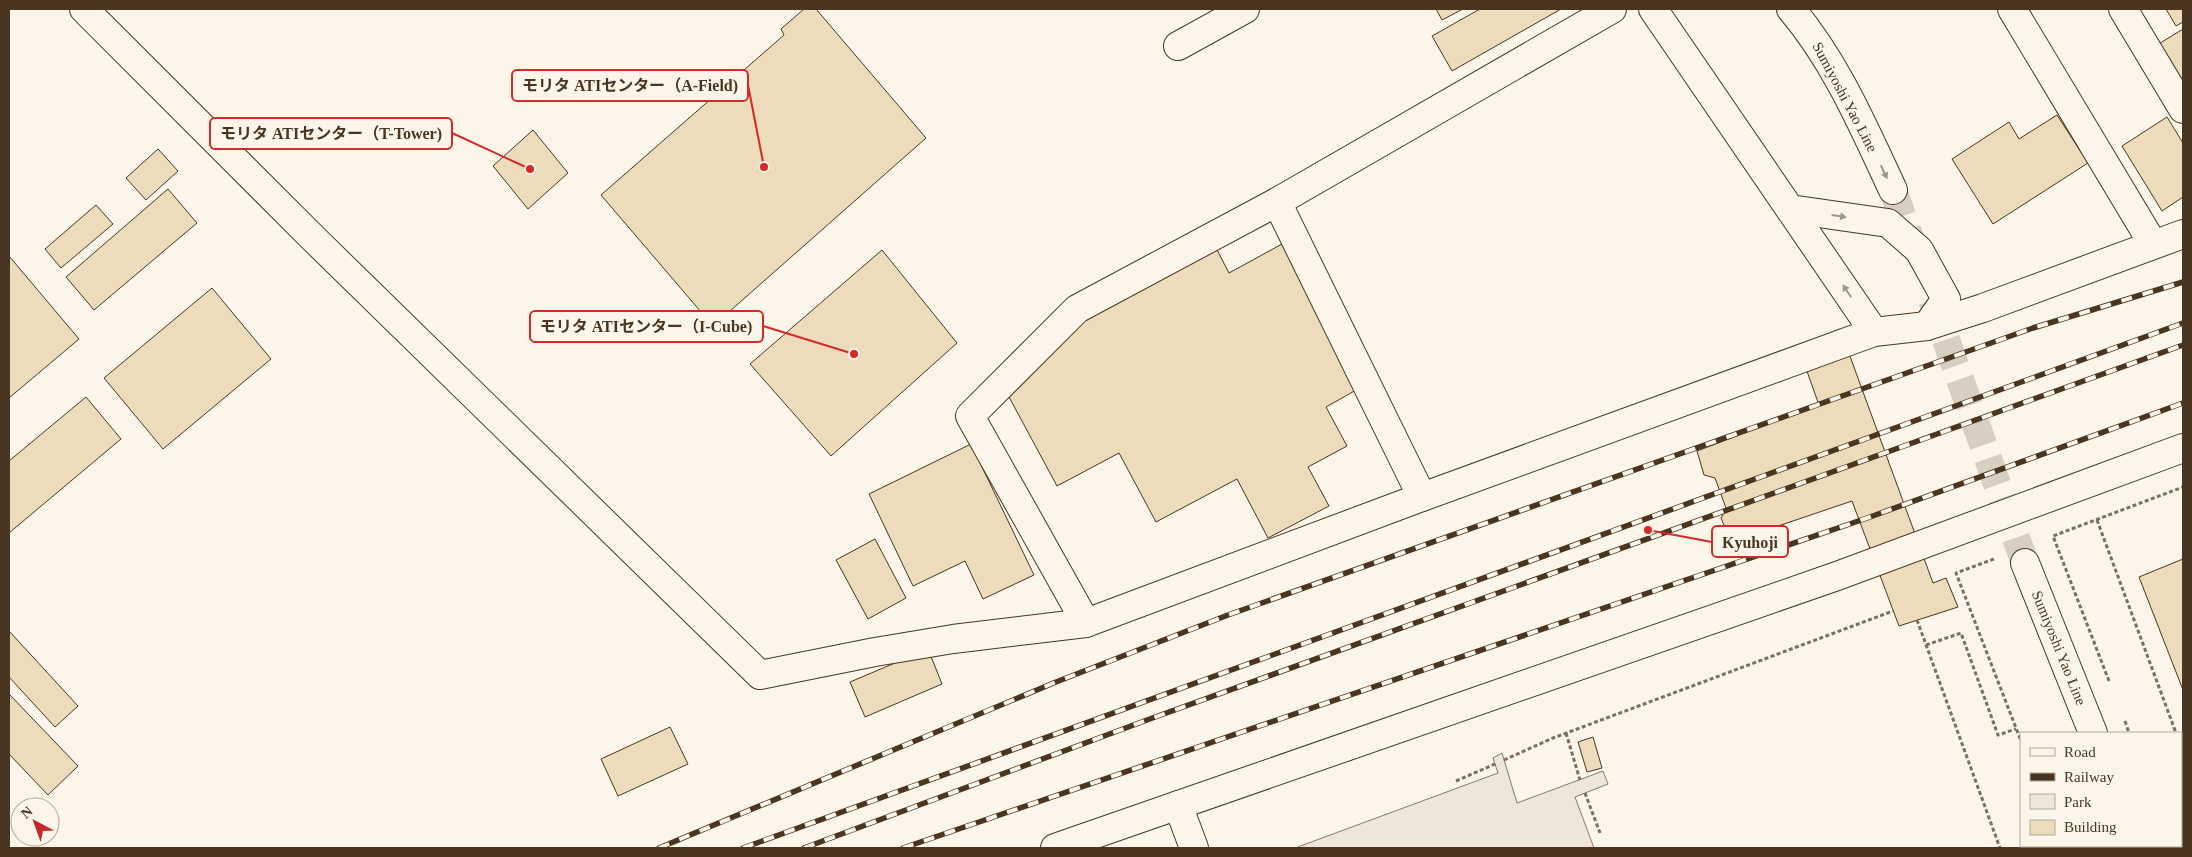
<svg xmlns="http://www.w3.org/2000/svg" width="2192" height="857" viewBox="0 0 2192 857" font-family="'Times New Roman','Noto Sans JP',serif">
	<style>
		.green { fill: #ede6d9; stroke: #887966 }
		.building { fill: #ecdcbc; stroke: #4a3520 }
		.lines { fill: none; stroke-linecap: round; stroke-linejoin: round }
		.secondary-tunnel { stroke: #d8cfc1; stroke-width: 28; stroke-dasharray: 28 14; stroke-linecap: butt }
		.minor-casing { stroke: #4a3520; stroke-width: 30 }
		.tertiary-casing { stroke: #4a3520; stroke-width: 30 }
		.secondary-casing { stroke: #4a3520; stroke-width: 30 }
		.path { stroke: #7f6f5c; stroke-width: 3; stroke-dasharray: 4 2.5; stroke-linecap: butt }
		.minor { stroke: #fbf6e9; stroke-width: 28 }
		.tertiary { stroke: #fbf6e9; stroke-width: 28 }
		.secondary { stroke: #fbf6e9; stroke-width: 28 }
		.rail-casing { stroke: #4a3520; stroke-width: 5.5 }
		.rail { stroke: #fbf6e9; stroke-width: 4; stroke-dasharray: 11; stroke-linecap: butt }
		.oneway { fill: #a29684 }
		.labels { text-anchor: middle; stroke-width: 4; stroke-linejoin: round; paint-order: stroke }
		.street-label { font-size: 15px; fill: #4a3520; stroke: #fbf6e9 }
		.leader { fill: none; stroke: #d62828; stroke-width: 2 }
		.callout-dot { fill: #d62828; stroke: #fbf6e9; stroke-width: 2 }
		.callout { fill: #fbf6e9; stroke: #d62828; stroke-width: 2 }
		.callout-label { font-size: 16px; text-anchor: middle; font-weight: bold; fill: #4a3520 }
	</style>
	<rect width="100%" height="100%" fill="#fbf6e9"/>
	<polygon class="green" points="1502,753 1517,803 1603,771 1608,784 1575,797 1594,848 1295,848 1498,773 1493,758"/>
	<g class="building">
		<polygon points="804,9 816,9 926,138 713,326 601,195 784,35 781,29"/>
		<polygon points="1436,9 1463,9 1442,20"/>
		<polygon points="1480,9 1561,9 1452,71 1432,36"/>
		<polygon points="2166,9 2183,9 2183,22 2176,26"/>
		<polygon points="2183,29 2183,84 2157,45"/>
		<polygon points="2057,115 2088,163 1993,224 1952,159 2009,122 2019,139"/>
		<polygon points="2167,117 2183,143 2183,197 2162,211 2122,146"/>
		<polygon points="533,130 568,173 528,209 493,166"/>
		<polygon points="158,149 178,171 146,200 126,178"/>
		<polygon points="168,189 197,223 94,310 66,277"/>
		<polygon points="96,205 113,224 61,268 45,249"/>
		<polygon points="1214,244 1229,273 1282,244 1358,389 1326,407 1347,446 1308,467 1329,506 1268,538 1237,479 1156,522 1119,453 1057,486 1009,397 1079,316"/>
		<polygon points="882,250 957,343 831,456 750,364"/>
		<polygon points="9,256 79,339 9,398"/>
		<polygon points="212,288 271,359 163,449 104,378"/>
		<polygon points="1840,329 1933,583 1946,578 1958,607 1899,626 1852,501 1731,542 1721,518 1726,508 1715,478 1704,475 1697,451 1819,405 1798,346"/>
		<polygon points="86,397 121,439 9,533 9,461"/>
		<polygon points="971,444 1034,575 983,599 965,561 913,586 869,494"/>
		<polygon points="875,539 906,598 868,619 836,560"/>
		<polygon points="2183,559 2183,690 2139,577"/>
		<polygon points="9,631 78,706 55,727 9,677"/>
		<polygon points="928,649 942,684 865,717 850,682"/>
		<polygon points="9,694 78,766 48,795 9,754"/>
		<polygon points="670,727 688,764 618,796 601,759"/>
		<polygon points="1593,737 1602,768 1587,772 1578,742"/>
	</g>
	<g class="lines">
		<g class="secondary-tunnel">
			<polyline points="1893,190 1915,252"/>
			<polyline points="1932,300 2025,563"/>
		</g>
		<defs>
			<g id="minor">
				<polyline points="84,9 314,239 760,675 875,652 953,639 1086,623 1422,497 1874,332 1927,326 1983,308 2183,234"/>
				<polyline points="1653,9 1874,332"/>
				<polyline points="2012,9 2153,244"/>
				<polyline points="2123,9 2183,109"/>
				<polyline points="1178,46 1245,9"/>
				<polyline points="1277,202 1422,497"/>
				<polyline points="1790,209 1888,223 1919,250 1946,299 1927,326"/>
				<polyline points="1086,623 970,416 1077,309 1277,202 1612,9"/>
			</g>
			<g id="tertiary">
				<polyline points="1178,805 1194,848"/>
				<polyline points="1055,848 1837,576 2183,448"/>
			</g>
			<g id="secondary">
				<path d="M1791,9C1836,62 1864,128 1893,190"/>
				<polyline points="2025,563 2093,733"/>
				<polyline points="2138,846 2139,848"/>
			</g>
		</defs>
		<use href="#minor" class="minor-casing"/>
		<use href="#tertiary" class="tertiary-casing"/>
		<use href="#secondary" class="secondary-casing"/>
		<g class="path">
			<polyline points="2097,520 2176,733"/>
			<polyline points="1994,559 1956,573 2021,741"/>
			<polyline points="1917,620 2000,848"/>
			<polyline points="1926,645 1961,633 1998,735 2016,729"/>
			<polyline points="2109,681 2053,536 2183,487"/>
			<polyline points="2125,721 2129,733"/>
			<polyline points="1566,733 1580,780"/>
			<polyline points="2181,745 2183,752"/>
			<polyline points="1504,760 1553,738 1893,611"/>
			<polyline points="1456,781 1495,764"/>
			<polyline points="1585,793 1600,833"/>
			<polyline points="2181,799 2183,798"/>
			<polyline points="2181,811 2183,810"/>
			<polyline points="2173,846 2174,848"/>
			<polyline points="2081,848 2087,846"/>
		</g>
		<use href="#minor" class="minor"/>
		<use href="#tertiary" class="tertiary"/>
		<use href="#secondary" class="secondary"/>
		<defs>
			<g id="rail">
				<polyline points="659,848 1056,682 1228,615 2033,328 2183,282"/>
				<polyline points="743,848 2183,323"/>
				<polyline points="804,848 1147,720 2183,345"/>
				<polyline points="903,848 1870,517 2183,403"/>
			</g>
		</defs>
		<use href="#rail" class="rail-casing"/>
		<use href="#rail" class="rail"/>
	</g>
	<defs><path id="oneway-solid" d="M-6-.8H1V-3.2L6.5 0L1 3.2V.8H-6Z" transform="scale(1.25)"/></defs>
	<g class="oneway">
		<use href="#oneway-solid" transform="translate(1884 172) rotate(65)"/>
		<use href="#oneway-solid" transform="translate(1839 216) rotate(8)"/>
		<use href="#oneway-solid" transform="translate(1847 291) rotate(-124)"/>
	</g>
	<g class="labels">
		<g class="street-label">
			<text transform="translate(1845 97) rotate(62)" y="5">Sumiyoshi Yao Line</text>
			<text transform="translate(2059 648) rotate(68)" y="5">Sumiyoshi Yao Line</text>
		</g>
	</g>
	<path class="leader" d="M764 167L748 85M530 169L452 133M854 354L763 326M1648 530L1712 542"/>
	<g class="callout-dot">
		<circle cx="764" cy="167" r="5"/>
		<circle cx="530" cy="169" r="5"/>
		<circle cx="854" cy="354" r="5"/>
		<circle cx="1648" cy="530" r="5"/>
	</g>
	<g class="callout">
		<rect x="512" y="70" width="236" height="31" rx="5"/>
		<rect x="210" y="118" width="242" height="31" rx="5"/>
		<rect x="530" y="311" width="233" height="31" rx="5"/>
		<rect x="1712" y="526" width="76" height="31" rx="5"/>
	</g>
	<g class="callout-label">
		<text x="630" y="91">モリタ ATIセンター（A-Field)</text>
		<text x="331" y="139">モリタ ATIセンター（T-Tower)</text>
		<text x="646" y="332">モリタ ATIセンター（I-Cube)</text>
		<text x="1750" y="548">Kyuhoji</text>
	</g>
	<rect width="2192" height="857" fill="none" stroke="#4a3520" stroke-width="20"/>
	<rect x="2020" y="732" width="162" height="115" fill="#fbf6e9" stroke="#b4a999"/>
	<rect x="2030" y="748" width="25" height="8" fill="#fbf6e9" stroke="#b4a999"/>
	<text x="2064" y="757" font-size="15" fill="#4a3520">Road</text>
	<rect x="2030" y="773" width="25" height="8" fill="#4a3520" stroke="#b4a999"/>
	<text x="2064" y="782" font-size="15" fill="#4a3520">Railway</text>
	<rect x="2030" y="794" width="25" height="15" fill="#ede6d9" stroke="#b4a999"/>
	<text x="2064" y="807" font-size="15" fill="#4a3520">Park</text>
	<rect x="2030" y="820" width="25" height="15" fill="#ecdcbc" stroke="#b4a999"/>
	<text x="2064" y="832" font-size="15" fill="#4a3520">Building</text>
	<g transform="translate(35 822) rotate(319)"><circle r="24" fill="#fbf6e9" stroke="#b4a999"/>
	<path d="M0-4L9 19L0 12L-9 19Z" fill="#c62828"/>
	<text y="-8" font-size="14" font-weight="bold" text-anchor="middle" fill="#4a3520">N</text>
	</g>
</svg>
